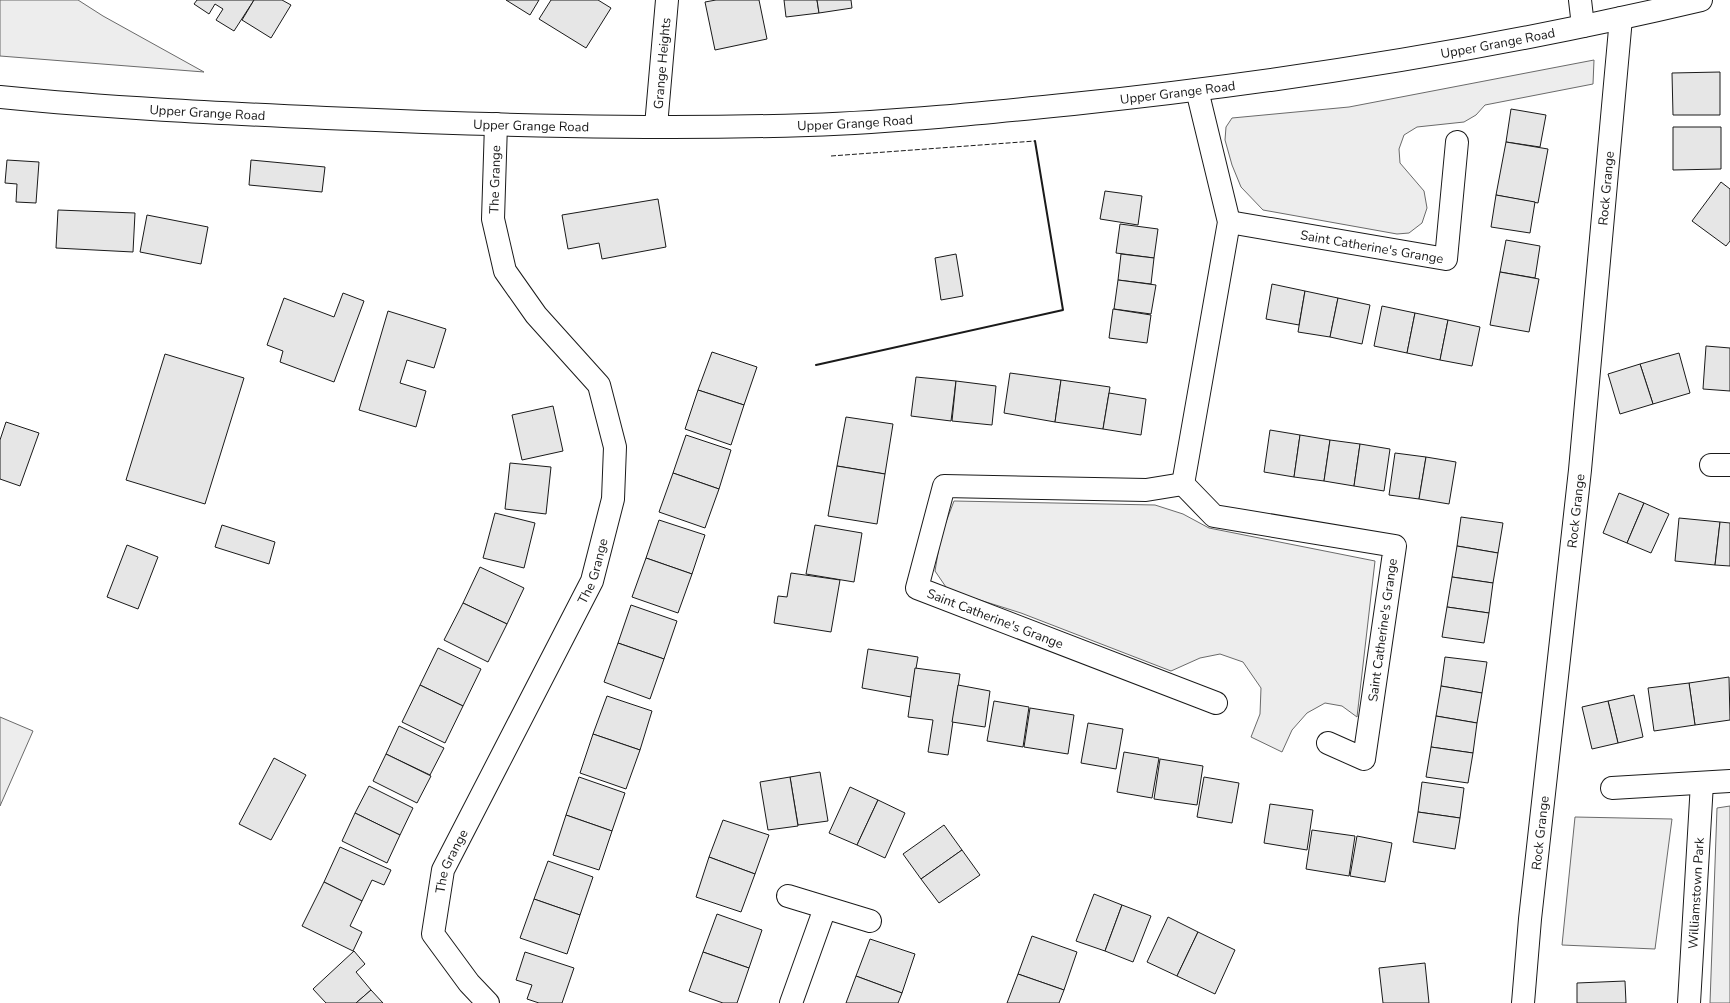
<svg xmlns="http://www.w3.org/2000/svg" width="1730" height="1003" viewBox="0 0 1730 1003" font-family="'Nunito Sans',sans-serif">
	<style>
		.built { fill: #ededed; stroke: #6a6a6a }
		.building { fill: #e6e6e6; stroke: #1a1a1a }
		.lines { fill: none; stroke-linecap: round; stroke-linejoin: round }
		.minor-casing { stroke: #1a1a1a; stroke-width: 24 }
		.tertiary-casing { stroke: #1a1a1a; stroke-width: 24 }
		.minor { stroke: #fff; stroke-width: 22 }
		.tertiary { stroke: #fff; stroke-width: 22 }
		.fence { stroke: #1a1a1a; stroke-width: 1; stroke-dasharray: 5 2; stroke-linecap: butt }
		.wall { stroke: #1a1a1a; stroke-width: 2 }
		.labels { text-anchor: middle; stroke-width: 3; stroke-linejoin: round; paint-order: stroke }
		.street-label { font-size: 13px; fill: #1a1a1a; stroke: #fff }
	</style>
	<rect width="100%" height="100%" fill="#fff"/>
	<g class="built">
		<polygon points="0,0 78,0 103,16 204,72 0,56"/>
		<polygon points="1594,60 1593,84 1485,105 1476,115 1464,122 1417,127 1404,135 1399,149 1400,163 1424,191 1427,208 1422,223 1409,233 1397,234 1263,210 1241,187 1232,165 1225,140 1226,127 1232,118 1349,107"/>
		<polygon points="954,501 1155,505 1183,514 1209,528 1375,561 1357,717 1342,706 1325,703 1307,713 1292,730 1282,752 1251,737 1260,714 1261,688 1243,662 1220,654 1200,658 1171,671 1021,613 948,590 935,571 941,535"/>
		<polygon points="0,717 33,731 0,806"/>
		<polygon points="1730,806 1730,1003 1710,1003 1717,808"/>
		<polygon points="1575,817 1672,819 1655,949 1562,945"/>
	</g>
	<g class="building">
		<polygon points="197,0 254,0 234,31 216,20 223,9 215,4 209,14 194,4"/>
		<polygon points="254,0 282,0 291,5 271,38 242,20"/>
		<polygon points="506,0 539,0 530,15"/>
		<polygon points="551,0 598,0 611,8 586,48 539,19"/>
		<polygon points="716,0 759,0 767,39 715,50 705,2"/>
		<polygon points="784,0 817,0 819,13 786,17"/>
		<polygon points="817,0 851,0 852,8 819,13"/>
		<polygon points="1720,72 1720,115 1673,115 1672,73"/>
		<polygon points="1511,109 1546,115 1540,147 1506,142"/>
		<polygon points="1673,127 1721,127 1721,169 1673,170"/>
		<polygon points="1506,142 1548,149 1538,203 1496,195"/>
		<polygon points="7,160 39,162 36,203 16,202 17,184 5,183"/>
		<polygon points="251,160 325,167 322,192 249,185"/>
		<polygon points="1721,182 1730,189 1730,241 1726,246 1692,221"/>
		<polygon points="1105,191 1142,196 1138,225 1100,219"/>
		<polygon points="1496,195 1535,202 1530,233 1491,227"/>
		<polygon points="658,199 666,247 602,259 599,243 568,249 562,215"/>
		<polygon points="58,210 135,213 133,252 56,248"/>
		<polygon points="147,215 208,227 201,264 140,252"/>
		<polygon points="1120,224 1158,229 1154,258 1116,253"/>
		<polygon points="1506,240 1540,246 1535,278 1500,272"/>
		<polygon points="956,254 963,296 941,300 935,258"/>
		<polygon points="1121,254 1154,258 1151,284 1118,280"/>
		<polygon points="1500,272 1539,279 1529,332 1490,325"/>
		<polygon points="1118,280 1156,285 1151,314 1114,309"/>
		<polygon points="1272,284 1305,291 1299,325 1266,319"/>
		<polygon points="1305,291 1338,298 1330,337 1298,332"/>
		<polygon points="343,293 364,301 334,382 280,362 283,351 267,345 284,298 334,317"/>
		<polygon points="1338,298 1370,305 1362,344 1330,337"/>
		<polygon points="1382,306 1415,313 1407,353 1374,346"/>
		<polygon points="1113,309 1151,315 1147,343 1109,338"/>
		<polygon points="388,311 446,329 434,368 407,360 400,383 426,391 416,427 359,410"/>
		<polygon points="1415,313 1448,320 1440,360 1407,353"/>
		<polygon points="1448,320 1480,327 1472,366 1440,360"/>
		<polygon points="1706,346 1730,348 1730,391 1703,389"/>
		<polygon points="712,352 757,367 744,405 698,390"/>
		<polygon points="1679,353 1690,393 1653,404 1640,364"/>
		<polygon points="165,354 244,378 205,504 126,480"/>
		<polygon points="1640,364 1653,404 1620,414 1608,374"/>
		<polygon points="1010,373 1061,380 1055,422 1004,413"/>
		<polygon points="916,377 956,381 951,421 911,416"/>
		<polygon points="1061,380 1110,387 1103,429 1055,422"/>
		<polygon points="956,381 996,386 992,425 952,421"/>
		<polygon points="698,390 744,405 731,445 685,429"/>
		<polygon points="1109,393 1146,399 1141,435 1103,429"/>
		<polygon points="553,406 563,451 522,460 512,415"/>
		<polygon points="846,417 893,424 885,474 837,466"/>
		<polygon points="6,422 39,433 20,486 0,479 0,440"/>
		<polygon points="1270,430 1300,435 1294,477 1264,472"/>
		<polygon points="686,435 731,450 719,489 673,473"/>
		<polygon points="1300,435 1330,440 1324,481 1294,477"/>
		<polygon points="1330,440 1360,444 1354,486 1324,481"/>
		<polygon points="1360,444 1390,449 1384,491 1354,486"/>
		<polygon points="1395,453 1426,457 1419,499 1389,495"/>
		<polygon points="1426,457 1456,462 1449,504 1419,499"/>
		<polygon points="510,463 551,467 546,514 505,509"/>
		<polygon points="837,466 885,474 877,524 828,516"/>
		<polygon points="673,473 719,489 705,528 659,512"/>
		<polygon points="1619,493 1644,503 1627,543 1603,533"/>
		<polygon points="1644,503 1669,514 1651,553 1627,543"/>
		<polygon points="495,513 535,523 524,568 483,558"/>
		<polygon points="1461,517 1503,523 1498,553 1457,546"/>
		<polygon points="1679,518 1720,522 1715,565 1675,561"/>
		<polygon points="659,520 705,535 692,574 646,558"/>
		<polygon points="1720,522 1730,523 1730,566 1715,565"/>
		<polygon points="222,525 275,542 269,564 215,547"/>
		<polygon points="815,525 862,533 854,582 806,574"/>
		<polygon points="127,545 158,557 138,609 107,597"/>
		<polygon points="1457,546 1498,553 1493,583 1452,577"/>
		<polygon points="646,558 692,574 678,613 632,597"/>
		<polygon points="480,567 524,588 507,624 463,603"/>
		<polygon points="791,573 840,580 831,632 774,623 778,596 787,597"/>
		<polygon points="1452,577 1493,583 1489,613 1447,607"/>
		<polygon points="463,603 507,624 488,662 444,640"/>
		<polygon points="631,605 677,621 664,659 618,643"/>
		<polygon points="1447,607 1489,613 1484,643 1442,637"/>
		<polygon points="618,643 664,659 650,699 604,682"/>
		<polygon points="438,648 481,669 463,706 420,685"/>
		<polygon points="868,649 918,657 911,697 862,688"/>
		<polygon points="1445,657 1487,662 1482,693 1441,686"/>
		<polygon points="915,668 960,674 948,755 928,752 933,720 908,717"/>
		<polygon points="1729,677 1730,720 1695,725 1689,683"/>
		<polygon points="1689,683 1695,725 1654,731 1648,688"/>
		<polygon points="420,685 463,706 445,743 402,722"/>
		<polygon points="958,685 990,691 985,727 952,722"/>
		<polygon points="1441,686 1482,693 1477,723 1436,716"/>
		<polygon points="1634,695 1643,737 1618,743 1608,701"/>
		<polygon points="607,696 652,711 640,750 593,734"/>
		<polygon points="994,701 1029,707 1023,747 987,741"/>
		<polygon points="1608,701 1618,743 1592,749 1582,707"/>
		<polygon points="1030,708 1074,715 1068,754 1024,747"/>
		<polygon points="1436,716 1477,723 1473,753 1431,747"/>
		<polygon points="1088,723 1123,729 1116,769 1081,763"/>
		<polygon points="399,726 444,748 430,775 386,754"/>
		<polygon points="593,734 640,750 626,789 580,773"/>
		<polygon points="1431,747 1473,753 1468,783 1426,777"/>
		<polygon points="1124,752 1159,758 1152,798 1117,792"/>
		<polygon points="386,754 431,776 417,803 373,781"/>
		<polygon points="274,758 306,775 271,840 239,824"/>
		<polygon points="1160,759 1203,766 1197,805 1154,799"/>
		<polygon points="820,772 828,821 798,825 790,777"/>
		<polygon points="579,777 625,793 612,831 566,815"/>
		<polygon points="790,777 798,826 768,830 760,782"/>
		<polygon points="1204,777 1239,783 1232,823 1197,817"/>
		<polygon points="1422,782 1464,788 1460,818 1418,812"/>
		<polygon points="369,786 413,808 400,835 355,813"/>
		<polygon points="850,787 878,800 857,845 829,833"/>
		<polygon points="878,800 905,813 885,858 857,845"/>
		<polygon points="1270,804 1313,810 1307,850 1264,843"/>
		<polygon points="1418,812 1460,818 1455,849 1413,842"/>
		<polygon points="355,813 400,835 387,863 342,841"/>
		<polygon points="566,815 612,831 599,870 553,855"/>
		<polygon points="723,820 769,835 755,874 709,857"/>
		<polygon points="944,825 962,850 921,879 903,854"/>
		<polygon points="1312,830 1355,836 1349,876 1306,869"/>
		<polygon points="1357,836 1392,843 1385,882 1350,876"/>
		<polygon points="340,847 391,870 384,885 372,880 362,901 324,882"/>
		<polygon points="962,850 980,875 939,903 921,879"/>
		<polygon points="709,857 755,874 741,912 696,897"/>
		<polygon points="548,861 593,877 580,915 534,899"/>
		<polygon points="324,882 362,901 350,926 362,932 353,951 302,926"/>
		<polygon points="1094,894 1122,905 1105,951 1076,941"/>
		<polygon points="534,899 580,915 567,954 520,938"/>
		<polygon points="1122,905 1151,916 1133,962 1105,951"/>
		<polygon points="717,914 762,930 749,968 703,952"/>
		<polygon points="1168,917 1198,932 1177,976 1147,962"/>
		<polygon points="1198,932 1235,950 1215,994 1177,976"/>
		<polygon points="1032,936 1077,952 1064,990 1018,974"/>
		<polygon points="870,939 915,954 902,993 856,976"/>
		<polygon points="354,951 365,964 356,972 371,990 356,1003 326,1003 313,989"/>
		<polygon points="525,952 574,968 562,1003 539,1003 527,999 532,985 516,980"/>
		<polygon points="703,952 749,968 737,1003 723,1003 689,991"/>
		<polygon points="1425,963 1429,1003 1383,1003 1379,968"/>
		<polygon points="1018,974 1064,990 1059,1003 1007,1003"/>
		<polygon points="856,976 902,993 898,1003 846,1003"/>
		<polygon points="1625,981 1626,1003 1577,1003 1577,983"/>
		<polygon points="371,990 383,1003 356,1003"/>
	</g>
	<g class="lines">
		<defs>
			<g id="minor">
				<polyline points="1580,0 1583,26"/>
				<path id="s1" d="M656,126L667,0"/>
				<path id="s2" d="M1229,222L1446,259L1457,142"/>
				<polyline points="1711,465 1730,465"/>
				<path id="s3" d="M1183,484L1146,490L944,486L917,588L1216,703"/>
				<polyline points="1183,484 1214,516 1395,546 1364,759 1328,743"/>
				<polyline points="1183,484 1229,222 1197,90"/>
				<polyline points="1612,788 1730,781"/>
				<polyline points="788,896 870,921"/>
				<path id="s4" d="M488,1003L469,983L433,934L443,870L592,581L613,499L615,447L599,385L536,315L505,271L493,219L496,124"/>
				<polyline points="791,1003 825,908"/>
				<path id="s5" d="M1523,1003L1530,919L1580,470L1621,18"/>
				<path id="s6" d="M1689,1003L1702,783"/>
			</g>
			<g id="tertiary">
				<path id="s7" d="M0,97C108,108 217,113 326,118C486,125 647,130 808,125C896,122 985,113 1073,104C1284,82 1494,49 1701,0"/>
			</g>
		</defs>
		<use href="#minor" class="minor-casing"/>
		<use href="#tertiary" class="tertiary-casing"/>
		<use href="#minor" class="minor"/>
		<use href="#tertiary" class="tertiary"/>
		<polyline class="fence" points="831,156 1035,141"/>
		<polyline class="wall" points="816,365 1063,310 1035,141"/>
	</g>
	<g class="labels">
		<g class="street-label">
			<text dy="5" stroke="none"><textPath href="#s7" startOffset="1504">Upper Grange Road</textPath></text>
			<text dy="5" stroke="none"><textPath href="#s1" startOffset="63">Grange Heights</textPath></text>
			<text dy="5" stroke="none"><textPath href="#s7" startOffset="1180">Upper Grange Road</textPath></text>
			<text dy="5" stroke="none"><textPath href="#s7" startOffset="208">Upper Grange Road</textPath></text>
			<text dy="5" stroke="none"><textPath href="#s7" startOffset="856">Upper Grange Road</textPath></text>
			<text dy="5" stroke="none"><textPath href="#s7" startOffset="532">Upper Grange Road</textPath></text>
			<text dy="5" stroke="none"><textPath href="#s4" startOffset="920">The Grange</textPath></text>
			<text dy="5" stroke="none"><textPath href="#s5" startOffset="819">Rock Grange</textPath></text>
			<text dy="5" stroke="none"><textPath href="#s2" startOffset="145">Saint Catherine's Grange</textPath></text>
			<text dy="5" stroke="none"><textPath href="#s5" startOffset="495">Rock Grange</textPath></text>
			<text dy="5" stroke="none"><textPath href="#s4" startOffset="488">The Grange</textPath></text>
			<text dy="5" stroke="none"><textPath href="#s3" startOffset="429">Saint Catherine's Grange</textPath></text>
			<text transform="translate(1382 630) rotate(-82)" y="5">Saint Catherine's Grange</text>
			<text dy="5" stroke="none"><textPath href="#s5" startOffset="171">Rock Grange</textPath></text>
			<text dy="5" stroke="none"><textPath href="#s4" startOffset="164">The Grange</textPath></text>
			<text dy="5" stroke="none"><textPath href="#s6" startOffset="110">Williamstown Park</textPath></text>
		</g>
	</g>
</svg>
